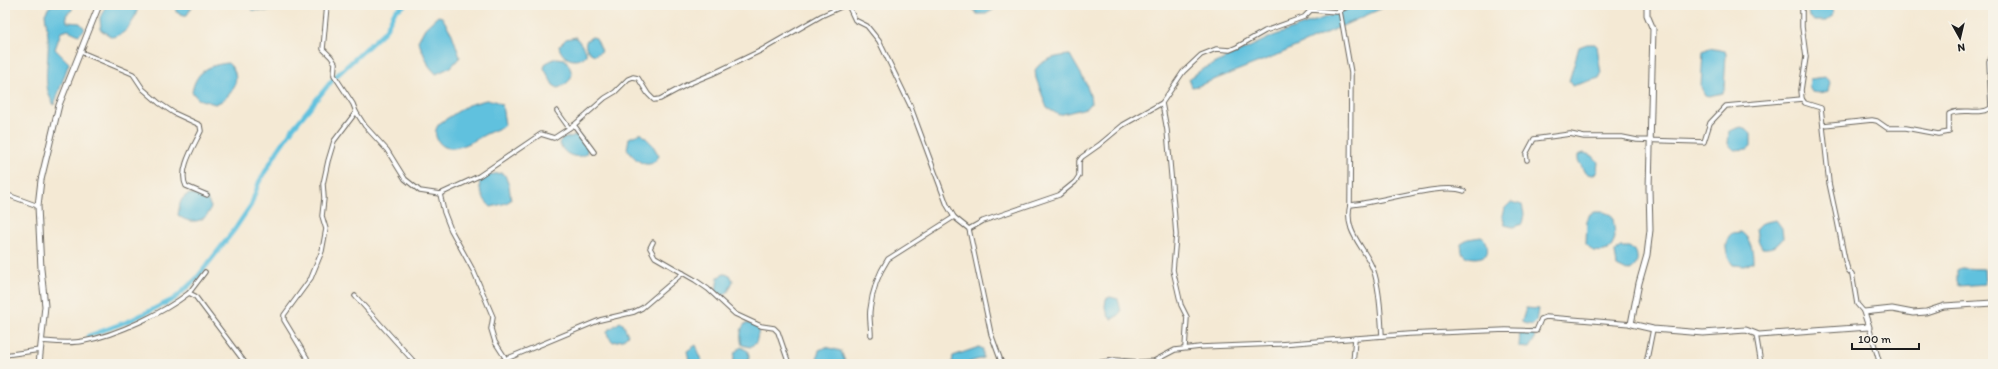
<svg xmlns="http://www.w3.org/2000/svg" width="1998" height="369" viewBox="0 0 1998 369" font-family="Itim,sans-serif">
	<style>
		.water { fill: #60c1de; stroke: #3e6e7d }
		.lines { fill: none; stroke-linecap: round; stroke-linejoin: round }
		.canal { stroke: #60c1de; stroke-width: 4.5 }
		.street-casing { stroke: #68645c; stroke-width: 5.5 }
		.secondary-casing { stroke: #68645c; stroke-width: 7 }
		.street { stroke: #fff; stroke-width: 3.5 }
		.secondary { stroke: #fff; stroke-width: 5 }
	</style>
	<rect width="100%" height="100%" fill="#f7f3e8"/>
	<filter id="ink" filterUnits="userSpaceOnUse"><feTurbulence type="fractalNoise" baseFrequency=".025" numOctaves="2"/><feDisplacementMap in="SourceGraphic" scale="8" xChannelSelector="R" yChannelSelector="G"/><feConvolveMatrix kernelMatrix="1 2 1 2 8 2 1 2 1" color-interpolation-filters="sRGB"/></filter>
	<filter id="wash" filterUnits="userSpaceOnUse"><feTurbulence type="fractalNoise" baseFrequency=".012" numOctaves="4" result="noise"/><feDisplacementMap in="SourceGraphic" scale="16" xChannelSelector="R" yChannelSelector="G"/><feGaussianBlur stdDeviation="0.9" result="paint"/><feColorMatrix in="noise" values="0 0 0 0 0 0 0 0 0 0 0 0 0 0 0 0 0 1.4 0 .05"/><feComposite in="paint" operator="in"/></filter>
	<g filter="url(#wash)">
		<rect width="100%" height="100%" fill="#f4e9d4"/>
		<g class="water">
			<path d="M53,5H72V10L66,15L67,22L80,23L85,29L79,35L68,30L61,32L55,49L69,63L54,105C43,88 47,70 48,52C49,39 47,27 45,14L49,7Z"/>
			<path d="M106,5H139C134,20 129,34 112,37L101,30L100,18Z"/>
			<polygon points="176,5 193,5 187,15 184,15 176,12"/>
			<polygon points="247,5 276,5 274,9 266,11 252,10"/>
			<polygon points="971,5 996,5 996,8 986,14 977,14"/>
			<polygon points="1360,5 1389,5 1282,53 1198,86 1192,87 1189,79 1201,70 1273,36"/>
			<polygon points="1807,5 1834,5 1832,16 1826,21 1814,21 1809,17"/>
			<polygon points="438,16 442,17 452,34 460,57 451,67 436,74 429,66 418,41 425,28"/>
			<path d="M576,37L586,51V55C577,65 561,59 559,46L566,39Z"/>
			<path d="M592,37L596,38L602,51L595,55C588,53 583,46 587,40Z"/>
			<polygon points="1587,44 1595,44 1597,46 1601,74 1599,78 1572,86 1569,81 1579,47"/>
			<polygon points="1709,48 1725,51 1726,54 1724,90 1722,93 1709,96 1705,95 1701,87 1703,51"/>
			<path d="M1070,55C1078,70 1091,87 1091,104L1086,108L1059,115L1047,108L1036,78L1035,70C1042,59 1057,56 1070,55Z"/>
			<path d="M556,58L565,59C575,74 574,81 558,88L553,85L544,68L546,63Z"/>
			<path d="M228,63C245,77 231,99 215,104L198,99L192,92C196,71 209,65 228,63Z"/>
			<polygon points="1826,77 1830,83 1828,91 1820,93 1812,92 1809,87 1810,79"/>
			<path d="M486,100L495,101L502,105L505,125C499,129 492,131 486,134C473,141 447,159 437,139C434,133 436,127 440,123L468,105Z"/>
			<polygon points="1741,127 1747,129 1751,133 1751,146 1747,149 1734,150 1728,144 1729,131"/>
			<path d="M641,133L652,144L659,156C649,173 635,160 627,149L629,138Z"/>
			<path d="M578,135L582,137L588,148L586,154C575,160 563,154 559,142L562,139Z"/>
			<polygon points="1584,153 1593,156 1598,162 1597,172 1592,175 1585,173 1578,160 1578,155"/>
			<path d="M501,173L505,175L509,186L511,200L506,203L491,207C483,200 478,189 480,179L488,175Z"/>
			<path d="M190,194L206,197L211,207C207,223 189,225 178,215C180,205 179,197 190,194Z"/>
			<polygon points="1511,202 1522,205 1524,214 1522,224 1513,227 1505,225 1502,215 1504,209"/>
			<path d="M1594,212H1604L1611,215L1613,219C1616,237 1617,255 1593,251L1586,244L1587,220L1590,214Z"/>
			<path d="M1776,220L1782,228L1783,238C1778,246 1771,249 1762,248L1758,240L1756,229L1762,223Z"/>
			<path d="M1741,232C1751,239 1753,250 1753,262L1745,266L1733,265C1726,256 1722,242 1732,233Z"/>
			<path d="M1481,237C1488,240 1488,247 1487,254C1481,259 1470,259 1464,255L1462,252L1461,243L1468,239Z"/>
			<path d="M1620,247H1629L1636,252C1639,261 1636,269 1627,271L1617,266L1615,252Z"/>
			<polygon points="1961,268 1984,269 1985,284 1959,286 1957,282 1957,270"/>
			<polygon points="724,274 730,275 733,281 728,292 723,296 716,291 718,277"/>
			<polygon points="1110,297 1118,299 1121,311 1119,315 1112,319 1109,317 1105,307 1106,299"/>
			<polygon points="1526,308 1538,309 1536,322 1533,325 1523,323 1522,321"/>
			<polygon points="620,322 623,324 628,335 622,340 613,342 608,336 607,331"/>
			<path d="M746,323L755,325L759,330L756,343L750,347L742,345C740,338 740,327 746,323Z"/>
			<polygon points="1520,332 1535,332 1534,340 1529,348 1519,347"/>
			<polygon points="696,345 703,364 690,364 687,351"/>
			<polygon points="741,347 748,351 749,356 748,364 733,364 735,352"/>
			<polygon points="826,347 841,351 846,364 816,364 819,350"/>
			<polygon points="979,347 983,349 983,358 963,364 952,364 953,356"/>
		</g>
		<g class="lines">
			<polyline class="canal" points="88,336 129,321 174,299 196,279 235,229 251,205 259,182 278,150 294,127 334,78 385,31 395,11 405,5"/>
		</g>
	</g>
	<g filter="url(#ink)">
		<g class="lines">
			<defs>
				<g id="street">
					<polyline points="848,5 855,20 867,26 879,41 910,105 947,205 954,217 969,229 991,334 1002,364"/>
					<polyline points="1802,5 1802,27 1806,57 1801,90 1802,99 1805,103 1821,108 1829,183 1837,220 1845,260 1848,270 1852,274 1857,304 1864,312"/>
					<path d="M1340,11L1351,73L1350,205C1343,235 1368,248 1375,275C1380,294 1381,315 1382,336"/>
					<path d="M81,52L133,74L143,89L159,103L174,113L200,125L201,131C194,146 178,170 186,186L207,195"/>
					<polyline points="1162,103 1167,130 1174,208 1176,235 1173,270 1181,305 1187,317 1185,348"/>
					<polyline points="557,111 569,128"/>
					<polyline points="356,112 365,126 387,150 405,179 420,191 440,194"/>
					<polyline points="574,125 594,152"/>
					<path d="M1824,125L1872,120L1877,121L1887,128H1906L1938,134L1949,132V114C1961,107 1979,116 1991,108L1989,61L1993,54"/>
					<polyline points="1527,160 1526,154 1534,139 1570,134 1584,137 1622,137 1637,140 1704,142 1710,123 1726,106 1802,99"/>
					<polyline points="5,194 38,206"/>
					<path d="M1350,205C1378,203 1442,182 1464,191"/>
					<polyline points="969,229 983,221 1059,195 1075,182 1079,176 1079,161 1082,157 1099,145 1123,125 1162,103 1183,72 1201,55 1216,49 1230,50 1237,47 1265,31 1304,17 1311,10 1337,12 1350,5"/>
					<polyline points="653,242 650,248 655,257 695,280 708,289 735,314 761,326 774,328 778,332 789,364"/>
					<polyline points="189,293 205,272"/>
					<polyline points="355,296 416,364"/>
					<polyline points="1869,327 1880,364"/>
					<polyline points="1756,334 1761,364"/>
					<path d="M871,335C871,327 869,318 870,310C872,292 878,274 888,259L954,217"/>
					<path d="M41,341C55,342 70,344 84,341C117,335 163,313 189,293L195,296L246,364"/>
					<polyline points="5,355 40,350"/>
					<polyline points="506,359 495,342 491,329 493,317 474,272 451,230 444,212 440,194 479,176 541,134 554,138 574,125 605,98 615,92 628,79 633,77 638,78 648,94 654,100 660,99 688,84 712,74 760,51 821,16 845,5"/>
					<polyline points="306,364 307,358 284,320 284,315 311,278 322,251 326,229 322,216 324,198 323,184 328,161 334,141 356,112 353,104 334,75 335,63 331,57 323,49 327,5"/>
					<polyline points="494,364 600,320 634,312 642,308 683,273"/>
					<polyline points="1090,364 1115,360 1139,362 1154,361 1175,350 1200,347 1280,344 1409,334 1506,330 1536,331 1541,319 1546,317 1631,324"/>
					<polyline points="1353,364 1355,338"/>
					<polyline points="1646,364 1653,329"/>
				</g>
				<g id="secondary">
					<polyline points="1647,5 1647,15 1653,29 1649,188 1650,230 1647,255 1639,283 1631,324 1653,329 1703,333 1746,330 1759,335 1869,327 1864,312 1892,309 1913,313 1926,312 1944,306 1993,303"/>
					<polyline points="39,364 45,306 41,269 38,206 41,180 59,105 99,5"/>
				</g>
			</defs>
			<use href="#street" class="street-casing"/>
			<use href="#secondary" class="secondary-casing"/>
			<use href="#street" class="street"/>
			<use href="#secondary" class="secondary"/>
		</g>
	</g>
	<rect width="1998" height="369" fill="none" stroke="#f7f3e8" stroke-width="20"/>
	<g transform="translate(1960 38) rotate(172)" stroke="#f7f3e8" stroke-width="3" paint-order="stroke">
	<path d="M0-3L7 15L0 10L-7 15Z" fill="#1c1c1c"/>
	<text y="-6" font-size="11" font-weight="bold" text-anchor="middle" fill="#1c1c1c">N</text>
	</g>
	<path d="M1852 343v6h67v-6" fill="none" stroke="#1c1c1c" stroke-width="2"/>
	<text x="1858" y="343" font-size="12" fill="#1c1c1c" stroke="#f7f3e8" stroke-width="3" paint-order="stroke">100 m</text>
</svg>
